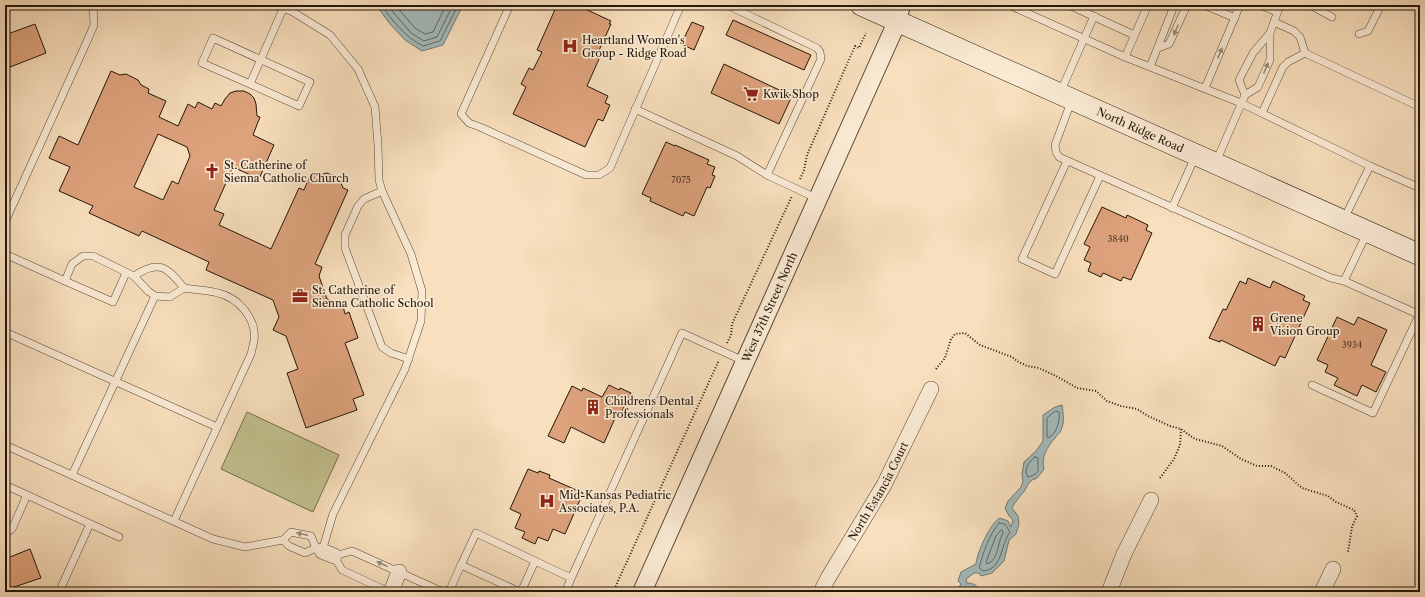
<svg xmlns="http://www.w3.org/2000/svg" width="1425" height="597" viewBox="0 0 1425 597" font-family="'Libre Caslon Text',serif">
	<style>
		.green { fill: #c2c18e; stroke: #726c4c }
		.water { fill: #a3babc; stroke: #707875 }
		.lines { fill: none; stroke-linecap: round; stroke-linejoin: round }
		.shore { stroke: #636863; stroke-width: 1 }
		.building { fill: #dda27c; stroke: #23160a; fill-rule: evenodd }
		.service-casing { stroke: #584837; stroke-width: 8 }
		.minor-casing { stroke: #584837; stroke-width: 16 }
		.tertiary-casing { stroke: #584837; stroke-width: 20 }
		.secondary-casing { stroke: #23160a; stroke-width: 22 }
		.path { stroke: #23160a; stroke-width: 2; stroke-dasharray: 1 2; stroke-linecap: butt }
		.service { stroke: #faead4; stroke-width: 7 }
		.minor { stroke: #faead4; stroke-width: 15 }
		.tertiary { stroke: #faead4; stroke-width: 18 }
		.secondary { stroke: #faead4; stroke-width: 21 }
		.oneway { fill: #998b79 }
		.labels { text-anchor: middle; stroke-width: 3.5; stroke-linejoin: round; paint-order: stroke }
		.number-label { font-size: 9px; fill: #523926 }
		.poi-label { font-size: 11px; fill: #23160a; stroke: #faead4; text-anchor: start }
		.street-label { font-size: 11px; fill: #23160a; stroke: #faead4 }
	</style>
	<rect width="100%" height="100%" fill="#f8dfbd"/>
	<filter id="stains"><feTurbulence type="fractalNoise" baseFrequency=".005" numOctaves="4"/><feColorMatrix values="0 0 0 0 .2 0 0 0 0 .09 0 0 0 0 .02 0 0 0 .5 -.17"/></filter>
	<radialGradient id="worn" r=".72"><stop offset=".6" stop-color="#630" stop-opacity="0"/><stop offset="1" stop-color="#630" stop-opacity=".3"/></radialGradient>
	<polygon class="green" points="247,412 339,455 313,512 221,469"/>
	<g class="water">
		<polygon points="376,5 463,5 443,45 422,51 405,40 390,24"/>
		<path d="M1062,405C1063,413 1065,422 1061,430C1060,433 1057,435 1055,438C1047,447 1041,457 1044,469L1037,478L1032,480L1028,484L1025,490L1014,504L1012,508L1018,516L1019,524L1016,534L1009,540L1004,561L992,573L981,576L979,573H974L966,579L967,583C974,583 978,586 980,592H956L961,584L958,581L961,572L976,564C977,553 990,523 1000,518L1008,521L1011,527L1013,520L1009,516L1005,508L1008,501L1021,487L1023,481L1022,474L1024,462L1036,451L1043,441V415L1055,407Z"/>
	</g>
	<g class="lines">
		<g class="shore">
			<path d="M381,5C393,21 405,37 423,46L440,41L458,5"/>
			<polyline points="387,5 411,33 424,41 437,37 453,5"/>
			<polyline points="395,5 415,28 425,34 433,32 446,5"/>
			<path d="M1056,411L1059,412C1060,422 1057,433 1048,438L1047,436V418Z"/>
			<path d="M1035,457L1038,458C1037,470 1042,473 1028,477C1023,469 1029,462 1035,457Z"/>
			<path d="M999,523L1005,524L1010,532C1000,546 1003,569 983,571L979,568C983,553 989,535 999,523Z"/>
			<path d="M1002,530L1003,533C997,543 999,560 987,564L986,562L996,536L1000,531Z"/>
		</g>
	</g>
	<g class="building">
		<polygon points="557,5 584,5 583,8 611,21 609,24 611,24 596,57 599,59 587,86 608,96 605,103 610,105 603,121 598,119 585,147 513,114 526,87 521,84 529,68 533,70 542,52 537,50"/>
		<polygon points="733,20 811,55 804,70 726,35"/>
		<polygon points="692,22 704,27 694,50 681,44"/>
		<polygon points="35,24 46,53 5,69 5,35"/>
		<polygon points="724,64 792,96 779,124 711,93"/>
		<path d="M111,71L120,75L126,74L138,80L141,85L149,89L148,93L166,101L159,117L178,126L188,104L195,108L198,102L212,109L215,103L221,106L225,99L230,93L236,91H244L250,94L254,98L256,104L257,116L260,117L253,135L274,145L259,179L233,167L214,210L224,214L219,225L271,249L299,188L304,190L311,173L317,176L327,173L339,178L343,188L348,190L315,264L322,267L319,276L327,299L343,306L345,314L349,312L358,338L345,343L364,395L353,399L357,410L306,428L287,373L298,369L286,336L273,330L279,317L273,300L206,270L209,262L142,231L139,236L89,213L93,206L59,191L70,167L49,158L59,136L78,145ZM158,134L187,147L190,156L178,184L172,181L163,200L134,187Z"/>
		<polygon points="666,142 675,146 675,145 709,160 707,164 715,167 712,175 715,176 710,188 707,187 694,216 685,212 683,216 650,201 651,198 642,194"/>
		<polygon points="1102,207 1126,218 1127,215 1148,225 1146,230 1152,233 1131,280 1123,277 1121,281 1103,273 1101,277 1088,271 1091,263 1084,260 1090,247 1084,244"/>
		<polygon points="1248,278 1270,288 1273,281 1305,296 1303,300 1310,303 1285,358 1280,356 1275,366 1221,340 1220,342 1209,338 1223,309 1226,310 1240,281 1246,284"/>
		<polygon points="1337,317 1354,325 1358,317 1387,330 1371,365 1386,372 1376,392 1362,385 1357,396 1334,385 1338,378 1325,372 1328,365 1317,360"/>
		<polygon points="609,385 619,390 620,388 631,393 619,417 616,416 604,443 571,427 564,443 548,436 572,386 582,391 583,388 602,397"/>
		<polygon points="528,469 538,473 539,471 550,475 549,478 583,493 565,534 553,529 548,541 538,537 535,544 522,538 525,532 515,528 521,514 510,509"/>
		<polygon points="30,549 41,578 5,590 5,559"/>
	</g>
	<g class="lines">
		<defs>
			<g id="service">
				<polyline points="510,5 461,114 469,123 480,127 586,175 599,175 610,168 681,5"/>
				<polyline points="727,5 817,48 820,52 821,59 767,175"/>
				<polyline points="1009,5 1125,57 1148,5"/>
				<polyline points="1069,5 1134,35"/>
				<polyline points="1204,5 1235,18"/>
				<polyline points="1260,5 1277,12"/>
				<polyline points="1310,5 1332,17"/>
				<polyline points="1274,22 1294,31 1300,37 1305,53 1420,107"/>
				<polyline points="1359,34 1368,31 1381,5"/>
				<polyline points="1158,48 1169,44 1187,5"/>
				<polyline points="1125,57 1241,103 1370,166"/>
				<polyline points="1150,67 1174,6 1176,5"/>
				<polyline points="250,84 299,106 310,82 213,38 202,63 250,84 283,9"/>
				<polyline points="1205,88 1240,5"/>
				<polyline points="1060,93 1094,16"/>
				<polyline points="1245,95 1239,80 1253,53 1270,33 1279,8 1283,5"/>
				<polyline points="1071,102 1055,145 1056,152 1059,157 1331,278 1344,281 1367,233"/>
				<polyline points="635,109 737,156 767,175 818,199"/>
				<polyline points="1262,113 1283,67 1288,62 1305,53"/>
				<polyline points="1067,161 1022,259 1055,274 1100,176"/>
				<polyline points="1216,162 1245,95 1258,87 1270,60 1270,33"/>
				<polyline points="382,191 364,199 358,206 345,235 345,248 382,347 391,353 409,359"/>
				<polyline points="1172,208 1195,157"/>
				<polyline points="1344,219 1370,166 1420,188"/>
				<polyline points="5,222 88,39 94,25 93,5"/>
				<polyline points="5,254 65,281"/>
				<path d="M126,273L113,302L65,281L72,264L83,256H93L134,276C159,259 167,267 184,288C195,290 207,290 218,293C239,298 257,319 254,341C253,345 252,350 251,354L174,521"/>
				<polyline points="1344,281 1420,315"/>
				<polyline points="155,296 170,297 184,288"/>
				<polyline points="5,332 217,427"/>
				<polyline points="1312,385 1373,413 1419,315"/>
				<polyline points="5,445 213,539 245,547 283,540 291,532 311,536 316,548 322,551 333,514 405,369 421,321 422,291 411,254 382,191 379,180 378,145 375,107 358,69 330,35 293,12 274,5"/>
				<polyline points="72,475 155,296 148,291 134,276"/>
				<polyline points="5,485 119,537"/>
				<polyline points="5,533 12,529 27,495"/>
				<polyline points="283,540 289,546 305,553 316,548"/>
				<polyline points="461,565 476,533 535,561"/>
				<polyline points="59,592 90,524"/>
				<polyline points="389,592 342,570 334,556 352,551 443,592"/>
				<polyline points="449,592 461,565 520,592"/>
				<polyline points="521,592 535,561 571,578"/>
				<polyline points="565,592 682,333 746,362"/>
			</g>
			<g id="minor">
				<polyline points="322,551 334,556"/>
				<polyline points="391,592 399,572"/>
				<path id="s1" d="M821,592L828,578L884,485L931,389"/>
				<polyline points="1109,592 1124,554 1151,500"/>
				<polyline points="1322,592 1333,569"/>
			</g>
			<g id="tertiary">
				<path id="s2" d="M642,592L897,22L901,5"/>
			</g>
			<g id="secondary">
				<path id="s3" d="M861,5L1420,255"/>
			</g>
		</defs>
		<use href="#service" class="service-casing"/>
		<use href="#minor" class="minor-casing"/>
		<use href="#tertiary" class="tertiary-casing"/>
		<use href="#secondary" class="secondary-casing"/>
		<g class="path">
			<polyline points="800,179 804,170 807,155 855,46 859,48 866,33"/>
			<polyline points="727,343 731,335 732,324 792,196"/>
			<polyline points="936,369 945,358 951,339 955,334 965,333 980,345 1012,357 1017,361 1027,366 1039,368 1056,376 1077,388 1096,391 1107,401 1121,406 1137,409 1148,416 1170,426 1181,429 1195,439 1222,446 1241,459 1257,466 1271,466 1285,473 1302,488 1328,496 1336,502 1354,510 1357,516 1352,527 1348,552"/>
			<polyline points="1160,478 1174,459 1180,445 1181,429"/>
			<polyline points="613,592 719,360"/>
		</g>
		<use href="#service" class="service"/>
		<use href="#minor" class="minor"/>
		<use href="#tertiary" class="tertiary"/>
		<use href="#secondary" class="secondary"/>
	</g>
	<defs><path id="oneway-solid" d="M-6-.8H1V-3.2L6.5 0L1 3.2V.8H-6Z"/></defs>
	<g class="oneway">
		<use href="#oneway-solid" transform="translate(1176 30) rotate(114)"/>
		<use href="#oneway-solid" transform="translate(1220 53) rotate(-67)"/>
		<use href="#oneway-solid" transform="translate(1266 68) rotate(-67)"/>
		<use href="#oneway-solid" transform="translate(302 534) rotate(-167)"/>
		<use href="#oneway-solid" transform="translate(382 564) rotate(-156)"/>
	</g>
	<defs>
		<symbol id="hospital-bare" viewBox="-9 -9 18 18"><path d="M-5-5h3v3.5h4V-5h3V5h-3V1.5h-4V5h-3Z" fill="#8f2418" stroke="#faead4" stroke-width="2.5" paint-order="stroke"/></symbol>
		<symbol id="supermarket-bare" viewBox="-9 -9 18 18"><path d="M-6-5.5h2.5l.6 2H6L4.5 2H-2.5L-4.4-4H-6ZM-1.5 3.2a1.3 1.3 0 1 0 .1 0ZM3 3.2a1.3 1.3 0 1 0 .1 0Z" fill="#8f2418" stroke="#faead4" stroke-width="2.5" paint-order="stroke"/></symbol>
		<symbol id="church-bare" viewBox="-9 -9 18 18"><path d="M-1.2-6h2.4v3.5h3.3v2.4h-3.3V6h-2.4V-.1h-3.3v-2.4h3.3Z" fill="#8f2418" stroke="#faead4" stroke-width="2.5" paint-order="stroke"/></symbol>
		<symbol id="office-bare" viewBox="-9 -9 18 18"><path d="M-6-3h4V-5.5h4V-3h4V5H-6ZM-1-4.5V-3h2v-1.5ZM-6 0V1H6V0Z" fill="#8f2418" stroke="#faead4" stroke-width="2.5" paint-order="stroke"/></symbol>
		<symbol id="building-bare" viewBox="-9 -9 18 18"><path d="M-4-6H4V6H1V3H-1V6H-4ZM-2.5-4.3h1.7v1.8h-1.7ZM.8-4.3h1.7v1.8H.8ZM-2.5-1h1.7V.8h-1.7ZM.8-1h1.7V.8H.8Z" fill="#8f2418" stroke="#faead4" stroke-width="2.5" paint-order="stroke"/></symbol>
	</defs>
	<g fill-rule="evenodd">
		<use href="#hospital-bare" x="559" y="35" width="22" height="22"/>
		<use href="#supermarket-bare" x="740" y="83" width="22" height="22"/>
		<use href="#church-bare" x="201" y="160" width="22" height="22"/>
		<use href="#office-bare" x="289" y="285" width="22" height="22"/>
		<use href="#building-bare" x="1247" y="313" width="22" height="22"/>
		<use href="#building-bare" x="582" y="396" width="22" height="22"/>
		<use href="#hospital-bare" x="536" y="490" width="22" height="22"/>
	</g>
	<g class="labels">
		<g class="number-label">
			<text x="681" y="183">7075</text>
			<text x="1118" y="242">3840</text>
			<text x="1352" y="348">3934</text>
		</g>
		<g class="poi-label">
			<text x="582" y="44">Heartland Women's<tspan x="582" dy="13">Group - Ridge Road</tspan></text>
			<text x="763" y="98">Kwik Shop</text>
			<text x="224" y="169">St. Catherine of<tspan x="224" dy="13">Sienna Catholic Church</tspan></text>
			<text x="312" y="294">St. Catherine of<tspan x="312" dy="13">Sienna Catholic School</tspan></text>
			<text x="1270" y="322">Grene<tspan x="1270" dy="13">Vision Group</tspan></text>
			<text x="605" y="405">Childrens Dental<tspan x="605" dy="13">Professionals</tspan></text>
			<text x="559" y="499">Mid-Kansas Pediatric<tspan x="559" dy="13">Associates, P.A.</tspan></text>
		</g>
		<g class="street-label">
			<text dy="4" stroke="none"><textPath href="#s3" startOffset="306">North Ridge Road</textPath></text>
			<text dy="4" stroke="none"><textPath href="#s2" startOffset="312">West 37th Street North</textPath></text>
			<text dy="4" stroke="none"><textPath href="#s1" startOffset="116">North Estancia Court</textPath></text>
		</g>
	</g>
	<rect width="1425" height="597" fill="none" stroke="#f8dfbd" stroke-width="20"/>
	<rect x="6" y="6" width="1413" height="585" fill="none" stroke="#23160a" stroke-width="2"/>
	<rect x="10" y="10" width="1405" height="577" fill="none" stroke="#23160a"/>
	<rect width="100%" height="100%" filter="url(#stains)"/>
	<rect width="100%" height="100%" fill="url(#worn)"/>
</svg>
